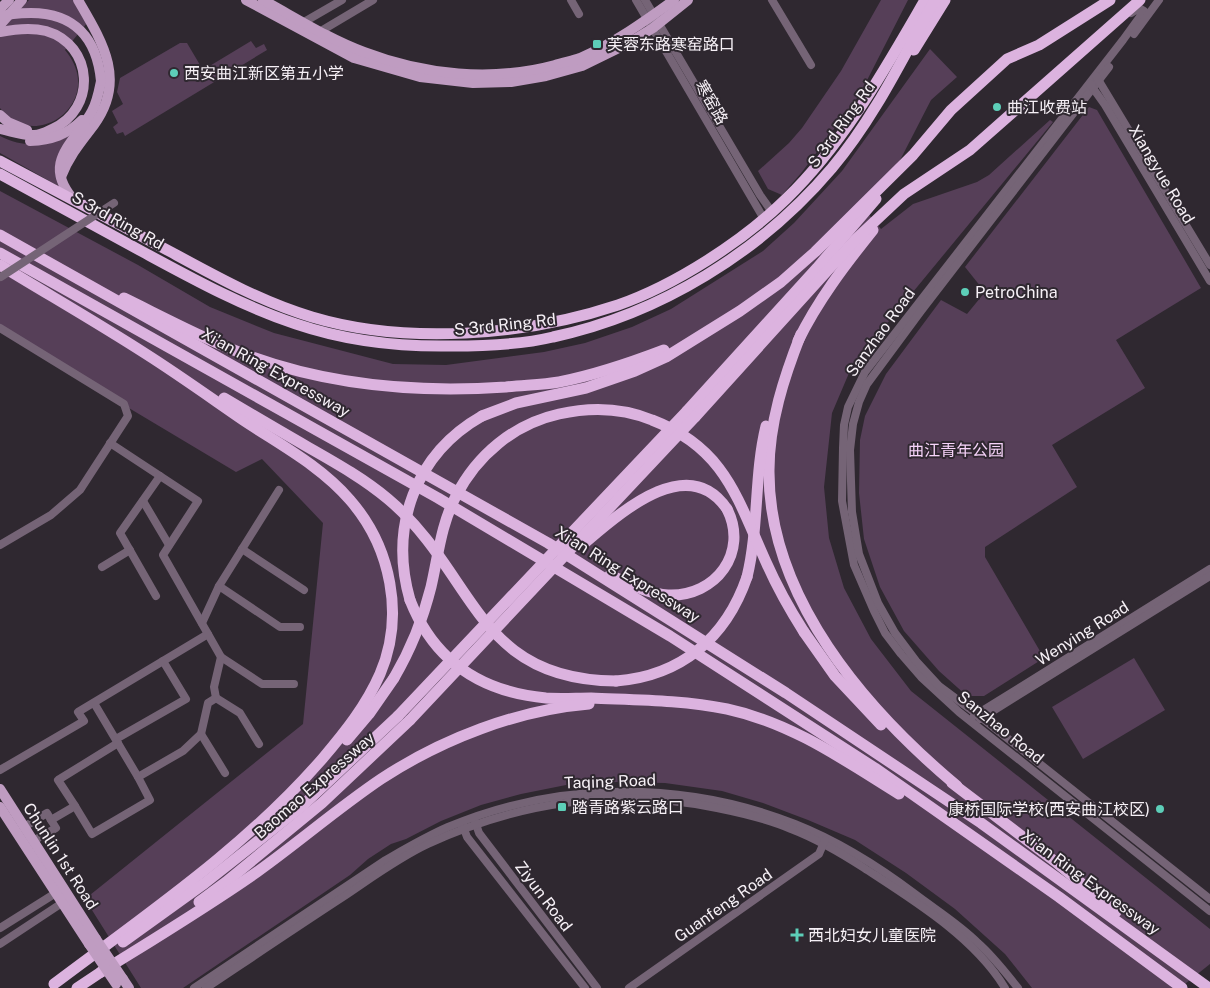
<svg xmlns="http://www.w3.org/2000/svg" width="1210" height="988" viewBox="0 0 1210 988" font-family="'Public Sans','Noto Sans SC',sans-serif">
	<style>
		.green { fill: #563f58 }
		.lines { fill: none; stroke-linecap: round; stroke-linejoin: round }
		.minor { stroke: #756476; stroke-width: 8 }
		.major { stroke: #bf9cc1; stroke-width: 10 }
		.highway { stroke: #dcb3df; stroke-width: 11 }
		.minor-bridge { stroke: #756476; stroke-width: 8 }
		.major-bridge { stroke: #bf9cc1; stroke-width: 10 }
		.highway-bridge { stroke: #dcb3df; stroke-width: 11 }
		.poi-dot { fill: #5dceb8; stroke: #2f2830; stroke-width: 2 }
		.labels { text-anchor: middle; stroke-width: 4; stroke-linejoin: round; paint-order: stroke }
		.poi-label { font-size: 16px; fill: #f6f0f6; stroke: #2f2830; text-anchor: start }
		.street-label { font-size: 16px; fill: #f6f0f6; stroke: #2f2830 }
		.park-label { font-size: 16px; fill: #f6d3f9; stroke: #2f2830 }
	</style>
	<rect width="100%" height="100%" fill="#2f2830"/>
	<g class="green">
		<path d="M29,0H73L87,23L65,50C108,101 35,155 0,108V35L6,23Z"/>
		<polygon points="881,0 908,0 860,94 802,172 782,195 768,189 758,171 789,143 802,128 841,71"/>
		<polygon points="251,41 256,48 264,44 267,50 125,136 123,132 117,134 113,127 118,123 112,111 123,104 117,92 120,78 180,43 187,43 203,70"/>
		<polygon points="930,49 957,77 931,100 896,168 859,203 881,229 913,204 977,182 989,175 1050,120 1053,122 852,366 832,413 824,487 829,538 844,588 871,639 911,691 1210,929 1210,964 1180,988 1032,988 1005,954 955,909 906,873 855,840 808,820 763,803 722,791 665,783 617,782 566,785 521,794 481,805 441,821 406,839 391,844 368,859 350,875 183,988 141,988 85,899 303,724 323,523 262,459 236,472 0,331 0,191 138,265 210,307 274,333 393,364 446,365 544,352 585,343 632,327 671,309 763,251 794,223 842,171"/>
		<polygon points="1089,107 1097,110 1201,288 1116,340 1145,388 1052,445 1077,487 985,547 985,557 1044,658 984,696 967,696 939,671 904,631 880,587 864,539 859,493 860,440 865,416 886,374 941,300 967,314 985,292 965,267"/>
		<path d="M71,135L60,187L0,153V136C23,148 48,147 71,135Z"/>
		<polygon points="1134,658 1165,710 1083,759 1052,707"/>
	</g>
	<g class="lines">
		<g class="minor">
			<polyline points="571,0 579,14"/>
			<polyline points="636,0 764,219"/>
			<polyline points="645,0 760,195 772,212"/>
			<polyline points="772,0 811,65"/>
			<polyline points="1131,13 1139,8 1144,11 1123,40 865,372 848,407 844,425 843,448 842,501 854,565 874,611 885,633 901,654 921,677 959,712 1210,911"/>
			<polyline points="304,22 342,0"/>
			<polyline points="321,31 373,0"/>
			<polyline points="1134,34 1159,0"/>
			<polyline points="1109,67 921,311 867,384 859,402 853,424 850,450 852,512 859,554 878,603 895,633 916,661 939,686 982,718 1210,899"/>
			<polyline points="1096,76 1210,265"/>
			<polyline points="1090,84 1105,105 1210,281"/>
			<polyline points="0,328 124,404 128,416 80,490 51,515 0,545"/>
			<polyline points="143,501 169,545"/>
			<polyline points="242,549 304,590"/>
			<polyline points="102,567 130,550"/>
			<polyline points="219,586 280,627 300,627"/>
			<polyline points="156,596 120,533 160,476"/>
			<polyline points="202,623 219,586 279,490"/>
			<polyline points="221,657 262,684 294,684"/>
			<polyline points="216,698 240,713 259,744"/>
			<polyline points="94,703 138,777"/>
			<polyline points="974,716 1210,569"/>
			<polyline points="980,719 1210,576"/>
			<polyline points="201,734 225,773"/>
			<polyline points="116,739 186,699 163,661"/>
			<polyline points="0,770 84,721 78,712 208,634"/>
			<polyline points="75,806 58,780 118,743"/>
			<polyline points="475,821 479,833 597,988"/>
			<polyline points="463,826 467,837 585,988"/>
			<polyline points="24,827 47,813 51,820 75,806 92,834 150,800 138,777 183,751 201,734 208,703 216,698 214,687 221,657 163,555 198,501 110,443"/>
			<polyline points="33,841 56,828 51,820"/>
			<polyline points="0,928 59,891"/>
			<polyline points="0,944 65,901"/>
			<path d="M194,988L384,861C405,849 425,837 448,827C557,781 684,780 795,824C838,841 878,866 915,894C936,910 959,924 978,943C993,956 1005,972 1018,988"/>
			<path d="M206,988C251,958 297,927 343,897C370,879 398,858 428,844C521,801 617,788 717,808C742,813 768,819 791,829C817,839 841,853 864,868C913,900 974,937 1005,988"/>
			<polyline points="629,988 819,854 825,840"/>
		</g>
		<g class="major">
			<polyline points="246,0 354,58 420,77 473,83 511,82 546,76 582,66 627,44 653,28 688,0"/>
			<path d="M263,0C296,18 329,39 364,52C424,75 492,82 555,65C563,62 572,61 580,58C614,43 644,22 674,0"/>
			<polyline points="0,9 9,0"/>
			<polyline points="0,25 22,0"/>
			<path d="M0,32C15,29 31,27 46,31C94,45 97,109 52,129C46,132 41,135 34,135C23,136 11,131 0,129"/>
			<polyline points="0,115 8,122 27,130"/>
			<path d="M30,141C51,140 67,135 82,120"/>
			<path d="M61,177C69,156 81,142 94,125C127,80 102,41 78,0"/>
			<path d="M73,199C41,161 75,143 92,111C97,102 99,91 101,81"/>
			<polyline points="0,789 96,939"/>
			<polyline points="0,807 89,944"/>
			<polyline points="123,979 129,988"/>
		</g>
		<g class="highway">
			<polyline points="914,50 945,0"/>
			<path d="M0,161C57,191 114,222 171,252C217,277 262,302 312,317C406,345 525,336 618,305C675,285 742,242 786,199C844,143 885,69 925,0"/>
			<path d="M0,174C48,200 96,226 143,252C193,279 242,306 296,324C346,341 399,347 452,346C485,346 520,345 553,337C660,314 761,252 832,168C875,117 903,57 935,0"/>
			<polyline points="0,235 548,543 786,693 981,823 1209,988"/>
			<polyline points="0,253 438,498 670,636 875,768 1059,897 1182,988"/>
			<path d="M0,265C49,295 98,323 146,354C179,375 211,398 243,420C279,444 321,466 350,500C391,547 405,616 380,674C366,706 345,732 323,758C246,847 147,914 54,984"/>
			<path d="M124,298C167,319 208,341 252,357C333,386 420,393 506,387C524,385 542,385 559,382C595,375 630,363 664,350"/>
			<path d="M801,334C784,377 769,423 769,470C768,597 865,709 957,786"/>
			<path d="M798,341C818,300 845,265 873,230"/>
			<path d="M224,398C251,414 278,430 306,446C334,462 363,478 388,499C476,573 474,680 616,681"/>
			<polyline points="687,411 817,268 876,199"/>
			<polyline points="482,416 516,403 586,388 635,371 666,357 740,311 781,282 815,252 913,155 951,110 1007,59 1039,45 1110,0"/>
			<polyline points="695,417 856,239 904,194 970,150 1140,0"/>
			<path d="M610,575C628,583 648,594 668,595C716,597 749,552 727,509"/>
			<path d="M747,577C759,528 754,475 766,426"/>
			<path d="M410,600C434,661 481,692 546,698C561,699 576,698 591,698C637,700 683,700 727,709C792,723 844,760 899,794"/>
			<polyline points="804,632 835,676 881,725"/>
			<polyline points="347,740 369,714 394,678"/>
			<polyline points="952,783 1057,863 1116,912"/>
			<polyline points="199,902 226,882 322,803 410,720"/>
			<polyline points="123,942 205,883 301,807 398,716"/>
			<path d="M101,972C154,939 207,907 257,872C299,842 338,808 381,779C442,739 517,710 589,704"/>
			<polyline points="77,988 107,968"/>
		</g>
		<polyline class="minor-bridge" points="1,277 114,203"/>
		<g class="major-bridge">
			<path d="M0,17C10,13 20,13 31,13C75,13 97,39 101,81"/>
			<polyline points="96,939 123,979"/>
			<polyline points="89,944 116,984"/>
		</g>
		<g class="highway-bridge">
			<path d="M581,546C617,516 687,450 727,509"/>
			<path d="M410,600C389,527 415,454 482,416"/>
			<path d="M394,678C411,649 423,619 431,587C438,557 441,524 456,496C477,455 514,424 559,414C590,407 623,408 652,420C725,448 737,498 766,562C777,587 790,610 804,632"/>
			<path d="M616,681C681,676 726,638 747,577"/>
			<polyline points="398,716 687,411"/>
			<polyline points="410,720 695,417"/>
		</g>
	</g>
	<g class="poi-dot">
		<rect x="592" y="39" width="10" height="10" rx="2.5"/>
		<circle cx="174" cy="73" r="5"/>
		<circle cx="997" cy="107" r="5"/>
		<circle cx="965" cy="292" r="5"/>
		<rect x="557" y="802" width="10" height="10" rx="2.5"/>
		<circle cx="1160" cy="809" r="5"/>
		<path d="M794.5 927.5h5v5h5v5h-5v5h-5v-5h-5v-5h5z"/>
	</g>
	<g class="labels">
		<g class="poi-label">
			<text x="607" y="50">芙蓉东路寒窑路口</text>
			<text x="184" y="79">西安曲江新区第五小学</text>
			<text x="1007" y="113">曲江收费站</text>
			<text x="975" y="298">PetroChina</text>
			<text x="572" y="813">踏青路紫云路口</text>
			<text x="1150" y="815" text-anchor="end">康桥国际学校(西安曲江校区)</text>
			<text x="808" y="941">西北妇女儿童医院</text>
		</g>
		<g class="street-label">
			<text transform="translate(712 102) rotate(60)" y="6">寒窑路</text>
			<text transform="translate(841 124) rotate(-54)" y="6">S 3rd Ring Rd</text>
			<text transform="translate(1162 174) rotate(59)" y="6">Xiangyue Road</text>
			<text transform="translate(118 220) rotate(29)" y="6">S 3rd Ring Rd</text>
			<text transform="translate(505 324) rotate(-6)" y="6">S 3rd Ring Rd</text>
			<text transform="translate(880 332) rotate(-54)" y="6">Sanzhao Road</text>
			<text transform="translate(276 372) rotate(29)" y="6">Xi'an Ring Expressway</text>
			<text transform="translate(628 574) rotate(32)" y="6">Xi'an Ring Expressway</text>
			<text transform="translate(1082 633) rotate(-32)" y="6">Wenying Road</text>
			<text transform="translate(1001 727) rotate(39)" y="6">Sanzhao Road</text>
			<text transform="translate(610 781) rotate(-2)" y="6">Taqing Road</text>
			<text transform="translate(314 785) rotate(-41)" y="6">Baomao Expressway</text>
			<text transform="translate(61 856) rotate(57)" y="6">Chunlin 1st Road</text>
			<text transform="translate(1091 882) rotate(36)" y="6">Xi'an Ring Expressway</text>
			<text transform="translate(544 896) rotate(53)" y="6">Ziyun Road</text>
			<text transform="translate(723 905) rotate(-35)" y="6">Guanfeng Road</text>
		</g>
		<g class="park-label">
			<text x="956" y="456">曲江青年公园</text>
		</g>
	</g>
</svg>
